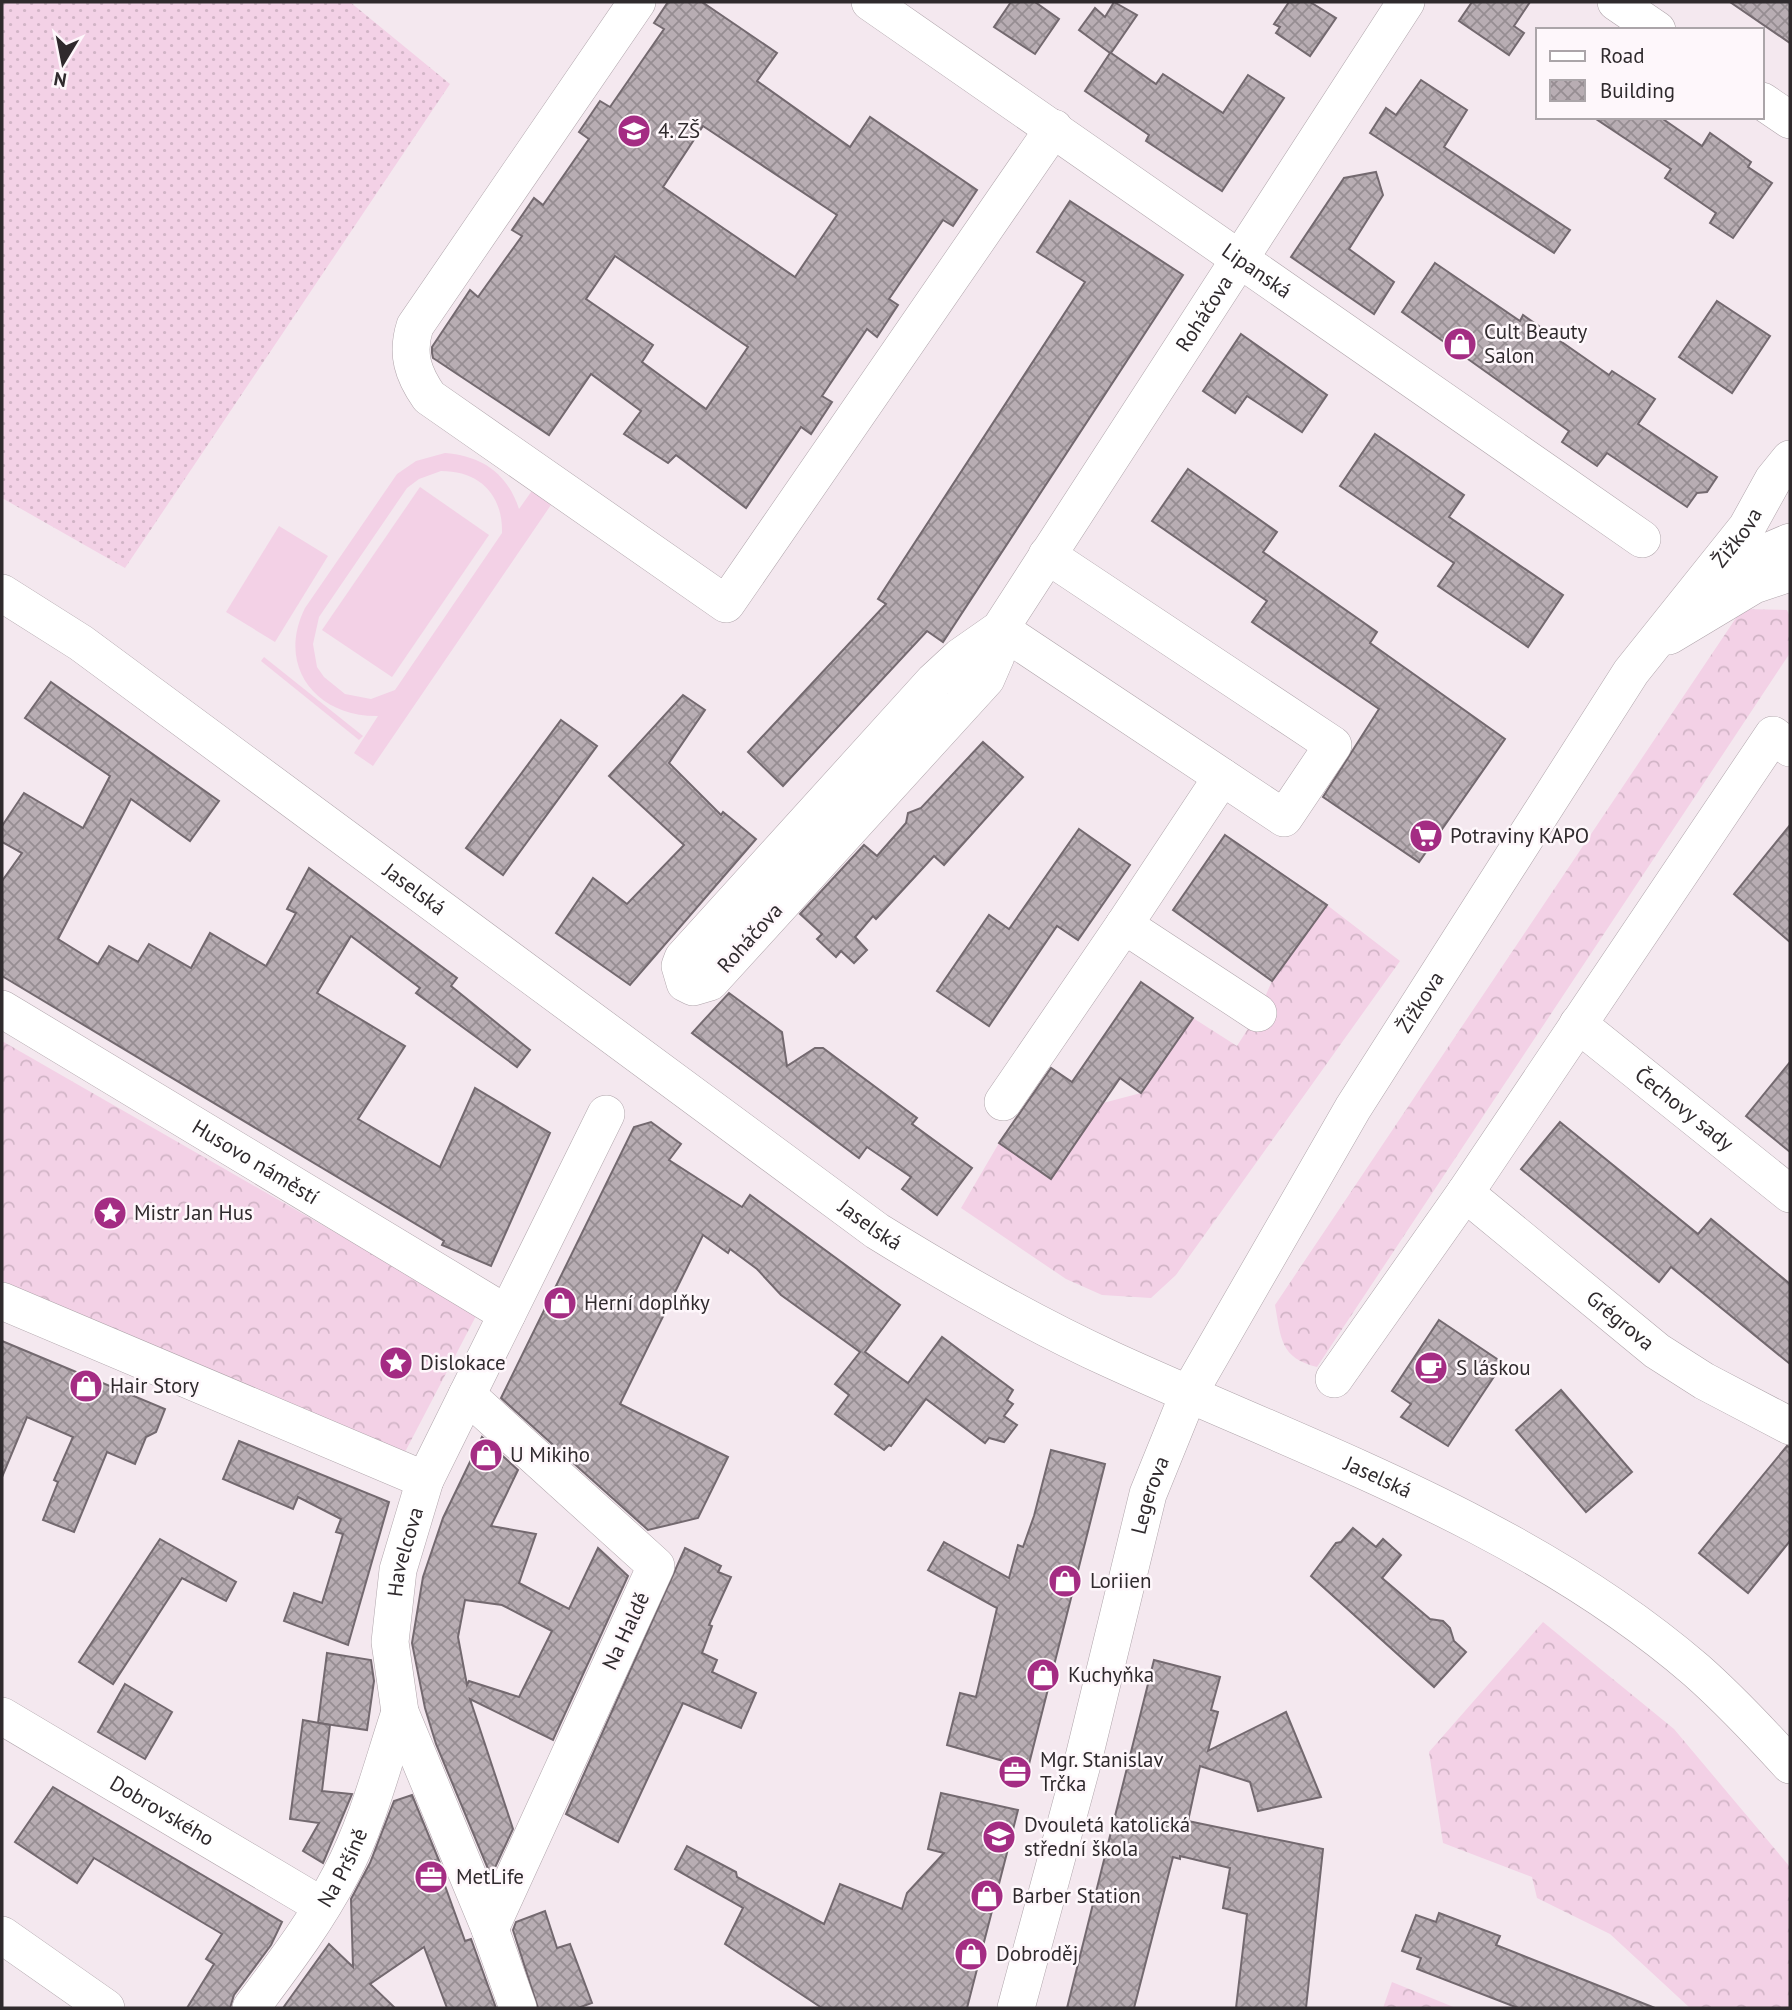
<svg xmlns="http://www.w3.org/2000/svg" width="1792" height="2010" viewBox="0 0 1792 2010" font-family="'PT Sans',sans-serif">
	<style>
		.grass { fill: url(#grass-dots) }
		.forest { fill: url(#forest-crowns) }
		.pitch { fill: #f3d1e6; fill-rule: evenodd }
		.building { fill: url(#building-cross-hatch); stroke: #73696f; stroke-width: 2; fill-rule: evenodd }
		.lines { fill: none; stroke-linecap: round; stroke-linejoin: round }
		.minor-casing { stroke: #b0a5ab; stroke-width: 38 }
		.minor { stroke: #fff; stroke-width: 37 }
		.labels { text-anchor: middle; stroke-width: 5; stroke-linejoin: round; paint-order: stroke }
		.poi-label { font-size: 21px; fill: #2f2a2d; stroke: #fef7fb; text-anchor: start }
		.street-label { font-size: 21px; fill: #2f2a2d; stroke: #fef7fb }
	</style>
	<defs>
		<pattern id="grass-dots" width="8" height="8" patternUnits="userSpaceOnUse" patternTransform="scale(1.75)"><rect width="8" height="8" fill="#f3d1e6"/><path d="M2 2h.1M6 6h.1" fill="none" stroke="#d1b4c6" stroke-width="1.8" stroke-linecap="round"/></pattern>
		<pattern id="forest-crowns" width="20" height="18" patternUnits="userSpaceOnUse" patternTransform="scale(1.75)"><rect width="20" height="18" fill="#f3d1e6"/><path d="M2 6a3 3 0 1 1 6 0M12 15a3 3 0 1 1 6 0" fill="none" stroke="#d1b4c6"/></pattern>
		<pattern id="building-cross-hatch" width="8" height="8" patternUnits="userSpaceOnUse" patternTransform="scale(1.75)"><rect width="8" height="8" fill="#b8adb3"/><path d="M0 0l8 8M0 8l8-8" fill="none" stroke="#968d92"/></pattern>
	</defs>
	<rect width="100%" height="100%" fill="#f4e8ef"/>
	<polygon class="grass" points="3,2 350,2 450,84 125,568 2,498"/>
	<g class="forest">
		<path d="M1742,609L1787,610L1790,617V653L1317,1367C1280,1358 1281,1338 1275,1305Z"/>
		<polygon points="1327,905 1400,961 1176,1275 1151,1298 1102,1295 1066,1279 961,1208 999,1143 1103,1103 1141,1093 1193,1018 1237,1046 1258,1013 1272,981"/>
		<polygon points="2,1041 477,1314 405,1452 2,1281"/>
		<polygon points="1543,1622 1674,1729 1790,1867 1790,2008 1690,2008 1610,1934 1537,1898 1532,1877 1443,1843 1429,1752"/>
		<polygon points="1392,1982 1456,2008 1383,2008"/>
	</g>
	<g class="pitch">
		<path d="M445,453C482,456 507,473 519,509L536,485L555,499L373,766L354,753L378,716C316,717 276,666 305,608L397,474L416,461ZM441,471C479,471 503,494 502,533L395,690L371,699L345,694L324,677L317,667L313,644L319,617L407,488L419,479Z"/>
		<polygon points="420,487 489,535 392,677 322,630"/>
		<polygon points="279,526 328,556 275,642 226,612"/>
		<polygon points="264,657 363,736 359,740 261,661"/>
	</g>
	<g class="building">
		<path d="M668,2H702L777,53L757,81L850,147L870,117L977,190L953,226L943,220L889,299L898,305L877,337L867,329L822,396L832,402L811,434L801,427L746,508L676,455L668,463L624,434L641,411L591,374L549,435L433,358L432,353V347L470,290L478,297L522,236L512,230L534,198L543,205L589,139L579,132L600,101L610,107L664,29L654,23ZM703,126L837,215L795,277L663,187ZM615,256L748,347L706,409L642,362L653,345L586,299Z"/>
		<polygon points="1011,2 1035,2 1059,19 1035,54 994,27"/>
		<polygon points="1114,2 1137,15 1111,53 1156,84 1163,74 1223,113 1248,75 1284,98 1222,191 1146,141 1149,135 1085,91 1110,53 1079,30 1095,8 1105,17"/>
		<polygon points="1289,2 1310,2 1336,18 1310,56 1276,33 1280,27 1274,24"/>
		<polygon points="1472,2 1530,2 1514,26 1524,33 1509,55 1459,21"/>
		<polygon points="1730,2 1790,2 1790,43"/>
		<polygon points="1421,80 1467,110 1444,147 1570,230 1554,253 1370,133 1386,108 1396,115"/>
		<polygon points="1593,117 1660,117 1702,146 1710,133 1751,162 1748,167 1772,183 1733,238 1710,223 1716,213 1665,178 1671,169"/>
		<polygon points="1376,172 1383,195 1349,249 1394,282 1374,314 1291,257 1344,178"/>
		<polygon points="1070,201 1183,275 943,642 927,631 783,786 748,752 886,604 878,599 1085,282 1037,252"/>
		<polygon points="1435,263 1520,321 1523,315 1609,375 1612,371 1655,399 1638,424 1717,477 1707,492 1697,493 1687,507 1607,453 1597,466 1562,442 1569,431 1402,312"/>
		<polygon points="1717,301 1770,336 1732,393 1679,357"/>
		<polygon points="1241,334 1327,395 1302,432 1247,396 1235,413 1203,391"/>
		<polygon points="1375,434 1464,495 1449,517 1563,595 1528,647 1438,586 1454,563 1340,486"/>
		<polygon points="1188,469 1277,532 1263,552 1377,632 1370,643 1505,739 1419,862 1323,797 1379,709 1252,622 1267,601 1152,521"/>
		<polygon points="51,682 219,801 190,841 131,799 58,939 98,964 109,946 138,962 149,944 191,968 210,933 266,966 296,913 287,909 309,868 457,978 451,986 530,1050 517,1067 416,993 420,988 351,936 317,993 405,1046 358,1119 440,1167 475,1088 550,1133 491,1266 442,1245 444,1241 2,976 2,881 22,853 2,842 2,826 24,793 83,828 110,776 25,718"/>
		<polygon points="683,695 705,710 669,763 721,815 723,812 756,839 630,985 556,933 593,878 627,904 684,845 609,776"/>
		<polygon points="561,720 597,746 503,875 466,848"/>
		<polygon points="983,742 1023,777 944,865 934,856 876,919 873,916 855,937 867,950 854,963 841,951 836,957 817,939 822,934 800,914 864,845 877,856 906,823 908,813 921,808"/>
		<polygon points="1790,825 1790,942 1734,894"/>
		<polygon points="1079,829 1130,865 1078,940 1057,926 989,1026 937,991 989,915 1009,929"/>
		<polygon points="1225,835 1327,905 1272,981 1173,910"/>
		<polygon points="1141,982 1193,1018 1141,1093 1120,1078 1051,1179 999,1143 1051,1068 1072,1082"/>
		<polygon points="729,993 782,1032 787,1066 815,1048 823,1048 917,1118 912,1124 972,1168 937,1215 902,1189 911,1177 867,1147 859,1158 692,1033"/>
		<polygon points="1790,1062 1790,1152 1746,1116"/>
		<polygon points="651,1122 681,1144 669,1160 742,1207 750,1195 900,1305 865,1352 908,1383 942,1337 1013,1390 1007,1400 1013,1404 1004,1416 1017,1425 1004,1442 989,1438 985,1443 926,1399 891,1446 889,1445 884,1450 835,1414 849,1395 835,1384 860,1352 781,1295 757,1269 730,1249 728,1253 703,1235 620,1404 728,1457 698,1518 648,1530 501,1398 634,1127"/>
		<polygon points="1560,1122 1698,1234 1711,1219 1790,1284 1790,1364 1671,1267 1659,1282 1521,1169"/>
		<polygon points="1439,1320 1503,1363 1448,1446 1401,1417 1411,1404 1392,1391"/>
		<polygon points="2,1341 165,1409 156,1432 146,1437 135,1464 107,1452 74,1532 43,1520 58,1482 54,1480 73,1437 27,1417 2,1477"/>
		<polygon points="1561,1390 1632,1472 1586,1512 1516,1430"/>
		<path d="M482,1437L518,1470L491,1526L536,1534L519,1583L569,1609L598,1548L628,1576L553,1740L470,1699L513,1829L491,1876L436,1744L425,1708L412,1643L423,1577L443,1518ZM465,1600L502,1605L552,1631L519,1697L469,1681L467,1685L458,1637Z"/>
		<polygon points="239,1441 389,1502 348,1645 284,1621 294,1593 322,1603 343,1534 336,1532 341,1519 298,1497 293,1509 223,1479"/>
		<polygon points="1787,1446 1790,1447 1790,1541 1748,1593 1699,1553"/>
		<polygon points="1051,1450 1105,1464 1028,1768 947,1745 960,1693 976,1697 997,1608 928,1570 944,1542 1009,1578 1018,1545 1023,1547 1034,1516"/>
		<polygon points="1353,1528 1376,1547 1383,1539 1401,1555 1382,1578 1430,1619 1443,1621 1450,1628 1454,1641 1466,1652 1434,1687 1311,1576 1336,1543 1341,1542"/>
		<polygon points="160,1539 236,1582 226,1601 182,1578 113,1684 79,1662"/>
		<polygon points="685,1548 721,1566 718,1572 731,1577 709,1625 712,1626 702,1653 717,1660 712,1672 756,1693 741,1728 683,1703 618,1842 566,1814"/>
		<polygon points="327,1653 371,1660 374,1681 367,1730 318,1723"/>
		<polygon points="1154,1660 1220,1677 1211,1710 1218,1712 1208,1751 1286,1712 1321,1797 1258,1811 1250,1782 1200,1766 1188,1821 1323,1849 1306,2008 1236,2008 1247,1914 1223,1908 1230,1868 1180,1856 1180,1859 1173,1857 1134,2008 1067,2008"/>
		<polygon points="125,1684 172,1712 145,1759 98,1732"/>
		<polygon points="303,1720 330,1725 322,1791 352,1794 323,1863 303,1851 319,1823 290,1819"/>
		<polygon points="53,1787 282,1922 271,1945 234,1995 230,2008 187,2008 214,1964 206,1959 222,1934 94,1858 77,1883 15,1842"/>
		<polygon points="941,1793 1018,1810 967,2008 822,2008 725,1944 743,1908 675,1869 687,1846 736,1872 737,1877 824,1924 840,1884 902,1909 907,1893 944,1853 928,1849"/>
		<polygon points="412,1795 440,1863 436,1861 465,1941 471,1939 496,2008 447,2008 424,1947 370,1984 395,2008 283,2008 329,1944 353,1967 351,1899 370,1863 394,1801"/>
		<polygon points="545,1911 557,1948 570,1944 592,2003 578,2008 538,2008 513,1930 516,1922"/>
		<polygon points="1439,1913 1500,1936 1496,1945 1655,2008 1518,2008 1417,1969 1421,1958 1402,1951 1416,1915 1436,1922"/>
	</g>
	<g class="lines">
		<defs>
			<g id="minor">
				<path d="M637,2L415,326C406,354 413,374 429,397L726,604L1054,128"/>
				<path id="s1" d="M870,2L1642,539"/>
				<polyline points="1616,2 1657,30"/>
				<polyline points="1762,101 1790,120"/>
				<polyline points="1714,580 1729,568 1790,542"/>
				<path id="s2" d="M2,593L81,643L877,1231C953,1278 1031,1323 1112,1360C1311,1451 1528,1525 1696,1670C1730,1700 1760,1732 1790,1765"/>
				<path id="s3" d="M1000,629L996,656L986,679L710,982L693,987L685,983L680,966L683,958L934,681L960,657L1000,629L1406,2"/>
				<polyline points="1000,629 1284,818 1333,745 1047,555"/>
				<polyline points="1669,636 1754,585 1790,573"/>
				<polyline points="1222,777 1124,925 1258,1013"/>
				<path id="s4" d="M2,1009L507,1314"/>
				<path id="s5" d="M1578,1024L1790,1194"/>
				<polyline points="1003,1102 1124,925"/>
				<path id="s6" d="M1465,1193L1657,1351L1704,1381L1790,1426"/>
				<polyline points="2,1301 425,1480"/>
				<polyline points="1334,1379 1465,1193 1773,735 1790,748"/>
				<polyline points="467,1395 656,1566 490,1929"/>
				<path id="s7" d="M2,1716L322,1906"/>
				<polyline points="2,1935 106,2008"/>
				<path id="s8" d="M251,2008C283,1965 316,1922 341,1874C368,1823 382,1766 400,1712"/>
				<path id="s9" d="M518,2008L490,1929L400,1712L390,1642L398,1570L425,1480L606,1114"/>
				<path id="s10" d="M1016,2008L1084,1757L1148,1494L1189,1393L1353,1108L1631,672L1747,527L1773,480L1790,459"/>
			</g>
		</defs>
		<use href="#minor" class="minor-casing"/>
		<use href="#minor" class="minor"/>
	</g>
	<defs>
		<symbol id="school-disc" viewBox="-11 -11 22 22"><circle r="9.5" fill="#a42c83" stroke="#fef7fb"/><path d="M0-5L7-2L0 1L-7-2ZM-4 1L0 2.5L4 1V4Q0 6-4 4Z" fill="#fff"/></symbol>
		<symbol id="shop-disc" viewBox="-11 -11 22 22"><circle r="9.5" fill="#a42c83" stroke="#fef7fb"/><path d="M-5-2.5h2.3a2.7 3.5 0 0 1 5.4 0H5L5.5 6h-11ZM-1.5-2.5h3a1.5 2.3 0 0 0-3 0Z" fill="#fff"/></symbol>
		<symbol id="supermarket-disc" viewBox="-11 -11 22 22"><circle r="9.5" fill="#a42c83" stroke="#fef7fb"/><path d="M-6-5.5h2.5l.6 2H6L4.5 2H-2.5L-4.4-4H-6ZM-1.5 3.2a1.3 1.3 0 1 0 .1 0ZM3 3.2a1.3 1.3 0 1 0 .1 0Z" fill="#fff"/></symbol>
		<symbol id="sight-disc" viewBox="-11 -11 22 22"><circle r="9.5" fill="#a42c83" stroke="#fef7fb"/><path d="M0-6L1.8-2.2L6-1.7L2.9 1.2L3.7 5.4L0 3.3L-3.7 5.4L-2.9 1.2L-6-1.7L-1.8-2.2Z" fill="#fff"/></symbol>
		<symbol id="cafe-disc" viewBox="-11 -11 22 22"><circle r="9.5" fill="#a42c83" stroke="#fef7fb"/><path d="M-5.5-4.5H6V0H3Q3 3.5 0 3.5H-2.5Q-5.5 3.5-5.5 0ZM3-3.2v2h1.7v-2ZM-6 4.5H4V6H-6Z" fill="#fff"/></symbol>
		<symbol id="office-disc" viewBox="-11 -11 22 22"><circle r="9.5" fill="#a42c83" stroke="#fef7fb"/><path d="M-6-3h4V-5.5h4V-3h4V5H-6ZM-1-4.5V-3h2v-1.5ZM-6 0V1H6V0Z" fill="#fff"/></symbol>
	</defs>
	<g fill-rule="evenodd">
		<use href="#school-disc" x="615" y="112" width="38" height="38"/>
		<use href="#shop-disc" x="1441" y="325" width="38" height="38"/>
		<use href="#supermarket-disc" x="1407" y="817" width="38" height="38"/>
		<use href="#sight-disc" x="91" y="1194" width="38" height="38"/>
		<use href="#shop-disc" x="541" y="1284" width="38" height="38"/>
		<use href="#sight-disc" x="377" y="1344" width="38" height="38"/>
		<use href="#cafe-disc" x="1412" y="1349" width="38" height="38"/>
		<use href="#shop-disc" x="67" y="1367" width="38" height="38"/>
		<use href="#shop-disc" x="467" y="1436" width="38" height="38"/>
		<use href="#shop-disc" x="1046" y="1562" width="38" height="38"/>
		<use href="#shop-disc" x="1024" y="1656" width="38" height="38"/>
		<use href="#office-disc" x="996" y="1753" width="38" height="38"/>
		<use href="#school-disc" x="980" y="1818" width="38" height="38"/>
		<use href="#office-disc" x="412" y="1858" width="38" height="38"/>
		<use href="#shop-disc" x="968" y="1877" width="38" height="38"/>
		<use href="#shop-disc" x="952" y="1935" width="38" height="38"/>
	</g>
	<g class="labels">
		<g class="poi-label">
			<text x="658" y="138">4. ZŠ</text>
			<text x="1484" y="339">Cult Beauty<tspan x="1484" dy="24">Salon</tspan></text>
			<text x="1450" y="843">Potraviny KAPO</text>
			<text x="134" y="1220">Mistr Jan Hus</text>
			<text x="584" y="1310">Herní doplňky</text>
			<text x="420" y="1370">Dislokace</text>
			<text x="1456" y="1375">S láskou</text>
			<text x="110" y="1393">Hair Story</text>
			<text x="510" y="1462">U Mikiho</text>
			<text x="1090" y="1588">Loriien</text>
			<text x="1068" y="1682">Kuchyňka</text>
			<text x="1040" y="1767">Mgr. Stanislav<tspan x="1040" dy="24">Trčka</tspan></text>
			<text x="1024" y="1832">Dvouletá katolická<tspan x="1024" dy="24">střední škola</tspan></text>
			<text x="456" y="1884">MetLife</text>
			<text x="1012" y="1903">Barber Station</text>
			<text x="996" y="1961">Dobroděj</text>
		</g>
		<g class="street-label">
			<text dy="7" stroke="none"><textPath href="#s1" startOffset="471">Lipanská</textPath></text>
			<text dy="7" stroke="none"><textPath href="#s3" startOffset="1349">Roháčova</textPath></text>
			<text dy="7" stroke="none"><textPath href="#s10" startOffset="1657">Žižkova</textPath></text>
			<text dy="7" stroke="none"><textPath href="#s2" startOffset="508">Jaselská</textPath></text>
			<text transform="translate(750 938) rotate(-48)" y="7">Roháčova</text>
			<text dy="7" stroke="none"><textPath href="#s10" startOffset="1094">Žižkova</textPath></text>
			<text dy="7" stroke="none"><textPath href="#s5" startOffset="136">Čechovy sady</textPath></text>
			<text dy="7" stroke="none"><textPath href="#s4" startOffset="296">Husovo náměstí</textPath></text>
			<text dy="7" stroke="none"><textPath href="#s2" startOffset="1074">Jaselská</textPath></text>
			<text dy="7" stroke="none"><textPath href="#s6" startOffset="201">Grégrova</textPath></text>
			<text dy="7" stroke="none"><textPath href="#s2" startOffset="1642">Jaselská</textPath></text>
			<text dy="7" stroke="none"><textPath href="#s10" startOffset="530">Legerova</textPath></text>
			<text dy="7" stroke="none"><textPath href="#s9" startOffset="481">Havelcova</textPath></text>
			<text transform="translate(626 1631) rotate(-65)" y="7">Na Haldě</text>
			<text dy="7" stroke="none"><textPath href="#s7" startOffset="186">Dobrovského</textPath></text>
			<text dy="7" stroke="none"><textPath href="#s8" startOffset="168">Na Pršíně</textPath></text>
		</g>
	</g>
	<rect width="1792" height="2010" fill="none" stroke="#2f2a2d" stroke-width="7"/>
	<rect x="1536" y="28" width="228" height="91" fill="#fef7fb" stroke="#aba5a9" stroke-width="2"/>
	<rect x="1550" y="51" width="35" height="10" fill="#ffffff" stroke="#aba5a9" stroke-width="2"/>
	<text x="1600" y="63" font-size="21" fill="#2f2a2d">Road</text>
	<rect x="1550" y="80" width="35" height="21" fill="url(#building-cross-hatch)" stroke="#aba5a9" stroke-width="2"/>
	<text x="1600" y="98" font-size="21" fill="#2f2a2d">Building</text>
	<g transform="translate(63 63) rotate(190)" stroke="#fef7fb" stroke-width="5" paint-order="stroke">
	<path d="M0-5L12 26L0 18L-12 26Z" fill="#2f2a2d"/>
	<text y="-10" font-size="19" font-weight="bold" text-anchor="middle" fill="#2f2a2d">N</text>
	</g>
</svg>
